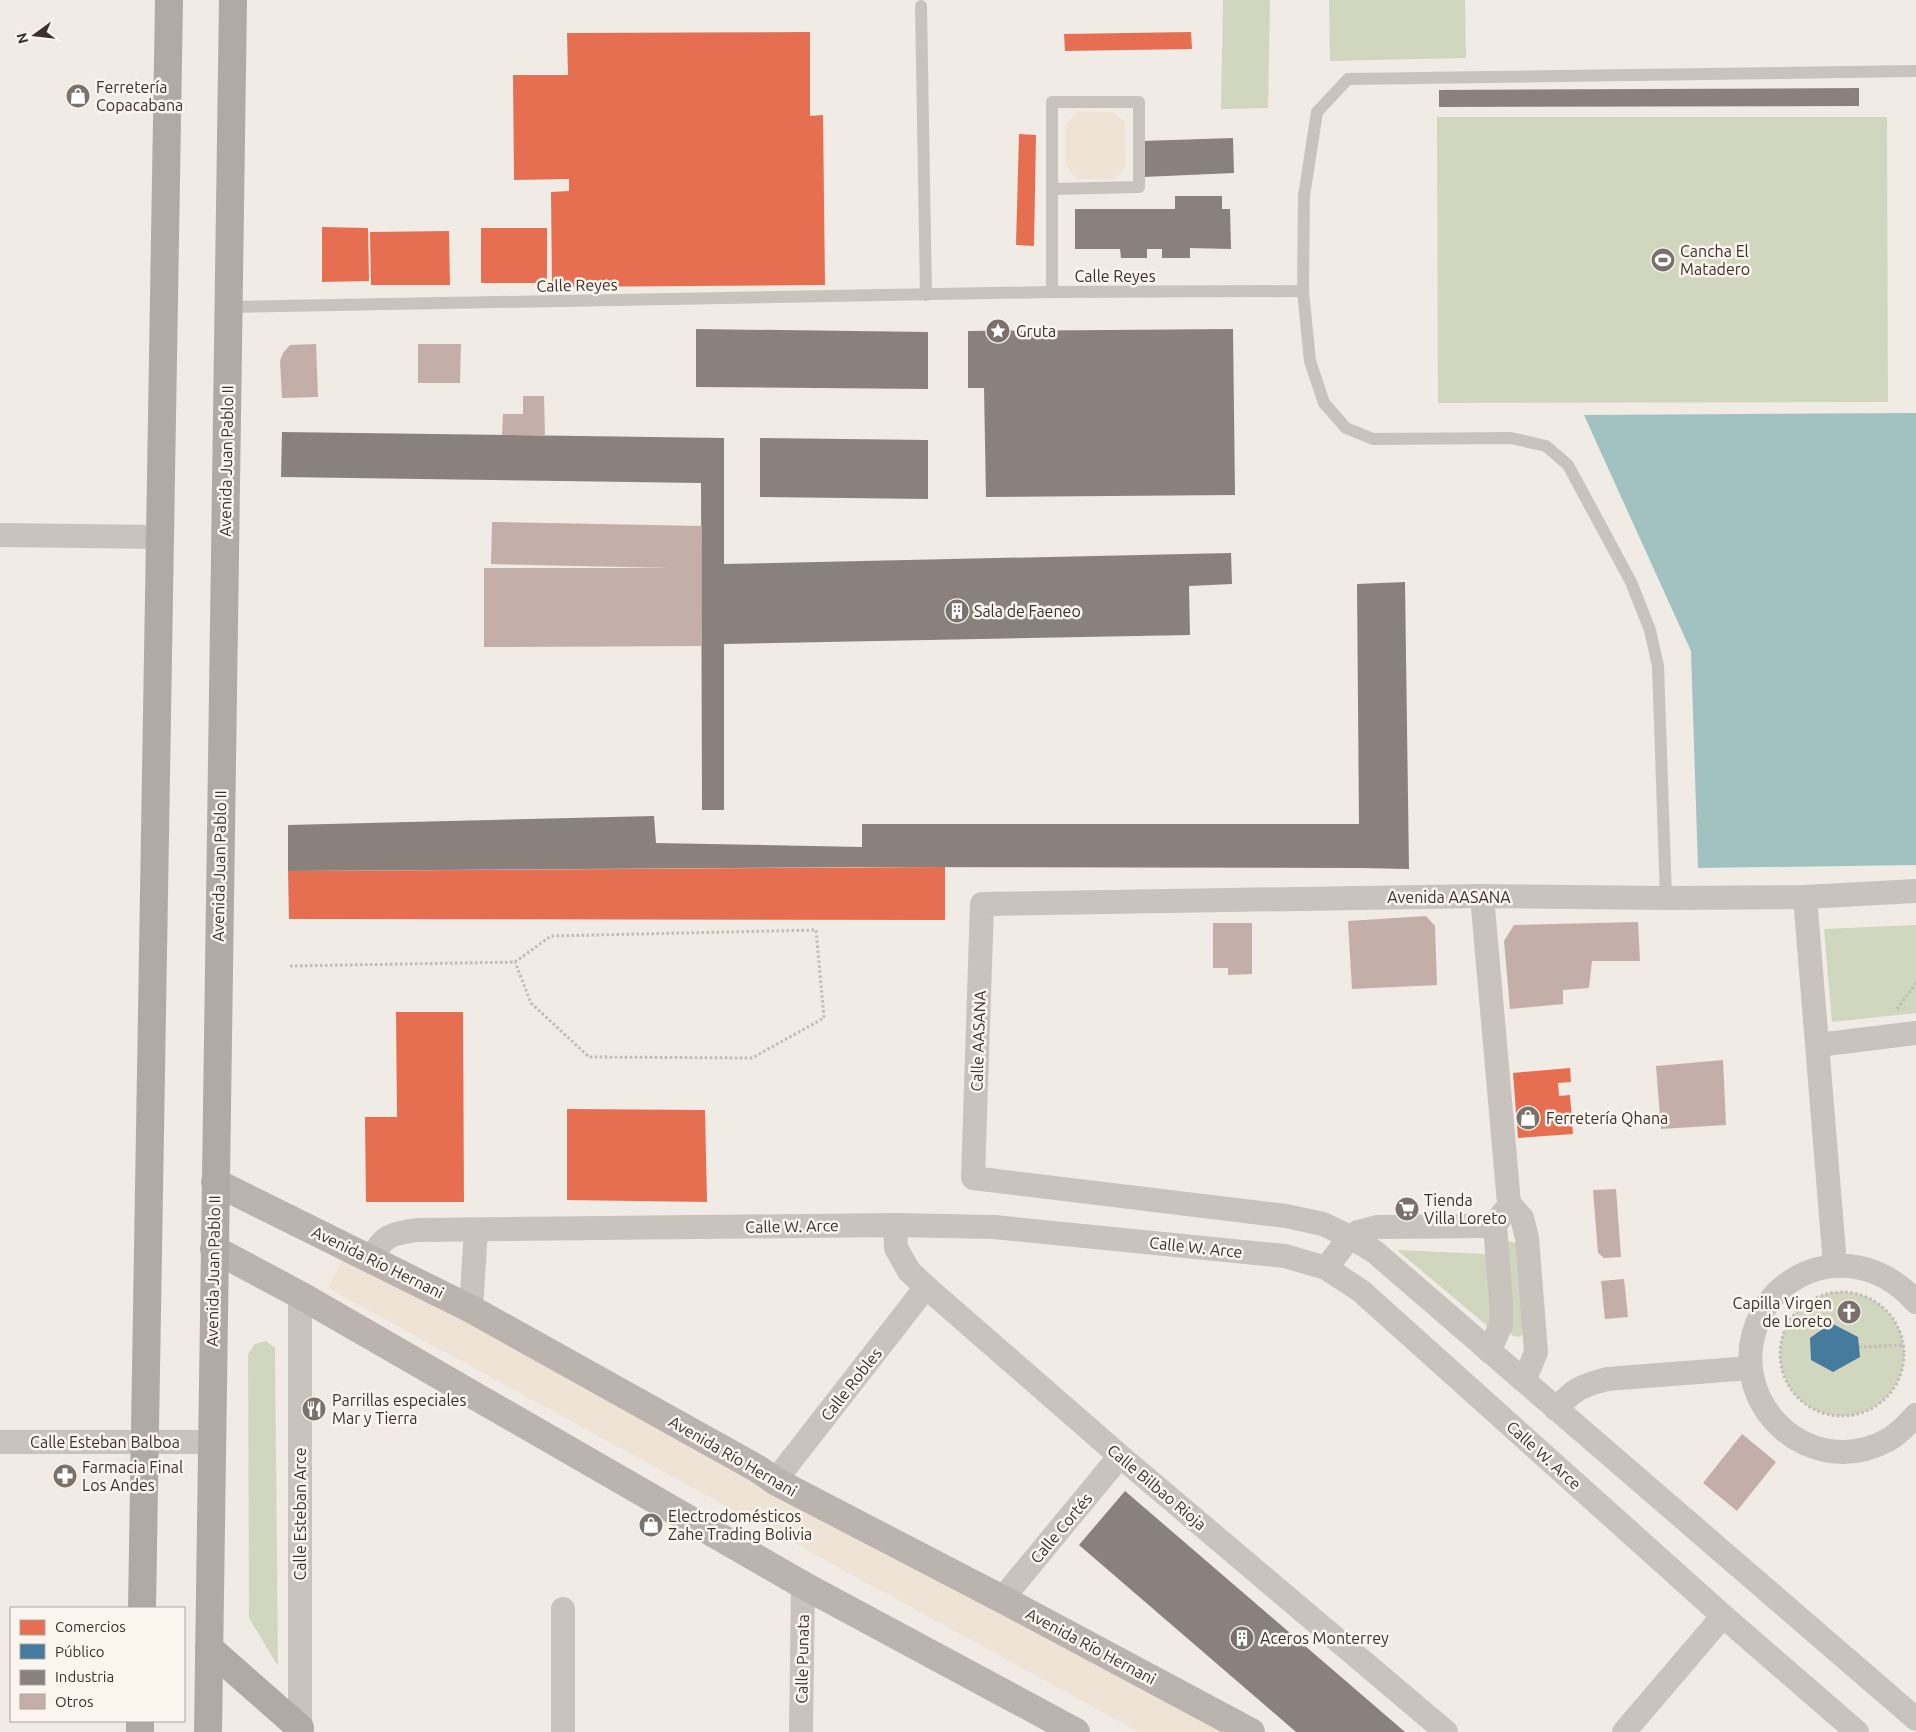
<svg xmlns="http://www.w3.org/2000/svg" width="1916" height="1732" viewBox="0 0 1916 1732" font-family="Ubuntu,sans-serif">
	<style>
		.green { fill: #d1d6bf }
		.plaza { fill: #eee3d5 }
		.water { fill: #a1c2c1 }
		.shops { fill: #e76f51 }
		.public { fill: #457b9d }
		.industry { fill: #8a817c }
		.building { fill: #c3afa7 }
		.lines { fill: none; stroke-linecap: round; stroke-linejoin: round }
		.path { stroke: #c2bbb6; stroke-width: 3; stroke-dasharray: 2.5 2.5; stroke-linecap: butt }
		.lane { stroke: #c9c3be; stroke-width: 12 }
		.street { stroke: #c9c3be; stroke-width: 24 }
		.secondary { stroke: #bab3ae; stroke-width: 28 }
		.highway { stroke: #afaaa4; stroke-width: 28 }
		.labels { text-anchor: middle; stroke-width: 5; stroke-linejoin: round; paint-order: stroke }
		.poi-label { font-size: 16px; fill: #3b302b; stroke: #fbf5ee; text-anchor: start }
		.street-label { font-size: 16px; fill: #3b302b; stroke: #fbf5ee }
	</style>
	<rect width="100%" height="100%" fill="#f0ebe5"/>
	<g class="green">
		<polygon points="1223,0 1270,0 1268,108 1221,109"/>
		<polygon points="1329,0 1465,0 1466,58 1330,61"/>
		<polygon points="1437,117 1887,117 1888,402 1438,403"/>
		<polygon points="1916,925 1916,1013 1832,1022 1824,929"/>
		<polygon points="1509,1241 1518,1244 1525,1333 1519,1337 1511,1335 1503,1245"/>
		<polygon points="1397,1250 1486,1254 1491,1329"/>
		<circle cx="1842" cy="1354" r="62"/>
		<polygon points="266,1341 275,1348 278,1666 249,1618 248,1354 255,1344"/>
	</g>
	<g class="plaza">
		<polygon points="1078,111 1113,112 1125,122 1126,166 1115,179 1077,179 1066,165 1066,125"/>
		<polygon points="346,1252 1235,1732 1139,1732 328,1288"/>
	</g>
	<polygon class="water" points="1916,413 1916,865 1698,868 1691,651 1584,415"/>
	<g class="shops">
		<polygon points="810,32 810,116 823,115 825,285 552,287 551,192 569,191 569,179 514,180 513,75 568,75 567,33"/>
		<polygon points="1191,32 1192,49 1065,51 1064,34"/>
		<polygon points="1019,134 1036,135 1034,246 1016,245"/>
		<polygon points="322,227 368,228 369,281 322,282"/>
		<rect x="481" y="228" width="66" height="55"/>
		<polygon points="449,231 450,285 371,285 370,232"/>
		<polygon points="945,867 945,920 289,919 288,871"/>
		<polygon points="396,1012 463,1012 464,1202 366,1202 365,1117 397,1117"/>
		<polygon points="1570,1068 1571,1082 1558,1083 1559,1096 1570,1095 1573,1134 1518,1138 1513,1073"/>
		<polygon points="567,1109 705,1110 707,1202 567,1200"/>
	</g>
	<polygon class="public" points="1831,1323 1858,1337 1860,1357 1833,1372 1811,1360 1810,1338"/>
	<g class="industry">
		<polygon points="1859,88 1859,106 1439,107 1439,90"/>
		<polygon points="1233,138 1234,173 1143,177 1142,141"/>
		<polygon points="1175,196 1222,196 1222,209 1230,209 1231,249 1190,248 1190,258 1162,258 1162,249 1147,249 1147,258 1121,258 1120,249 1075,249 1075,209 1175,209"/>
		<polygon points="696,329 928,332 928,389 696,387"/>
		<polygon points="1233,329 1235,495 986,497 984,388 968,388 968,331"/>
		<polygon points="282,432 724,438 724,564 1231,553 1232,584 1189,586 1190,635 724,644 724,810 702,810 701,483 281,477"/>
		<polygon points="760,438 928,440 928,499 760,497"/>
		<polygon points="1405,582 1409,869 1360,868 863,867 288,871 288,825 654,816 656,843 862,847 862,824 1359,824 1357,584"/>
		<polygon points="1125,1491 1405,1732 1296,1732 1079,1545"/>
	</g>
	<g class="building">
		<polygon points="316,344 318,397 282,398 280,361 283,353 290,345"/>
		<polygon points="418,344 461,344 460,383 418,383"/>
		<polygon points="523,396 544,396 545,435 502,435 503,414 523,414"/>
		<polygon points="492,522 702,526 701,646 484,647 484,568 671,568 491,564"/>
		<polygon points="1426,916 1435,926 1437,985 1352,989 1348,921"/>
		<polygon points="1638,922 1640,961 1592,961 1589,988 1563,990 1563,1004 1510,1009 1504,941 1514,925"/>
		<polygon points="1213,923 1252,923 1252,974 1228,975 1228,968 1213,968"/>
		<polygon points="1723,1060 1726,1125 1661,1129 1656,1066"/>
		<polygon points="1616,1189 1621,1257 1604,1258 1598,1253 1593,1190"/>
		<polygon points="1624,1279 1628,1317 1605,1319 1601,1281"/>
		<polygon points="1742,1434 1776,1462 1737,1511 1703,1483"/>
	</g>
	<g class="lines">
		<g class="path">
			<polyline points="290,966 515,962 551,936 816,930 824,1018 752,1058 589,1057 531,1003 515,962"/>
			<polyline points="1897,1009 1916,983"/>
			<circle cx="1842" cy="1354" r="62"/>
			<polyline points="1859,1347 1904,1345"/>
		</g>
		<g class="lane">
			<polyline points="921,6 926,295"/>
			<polyline points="1052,292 1052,102 1139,102 1139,187 1053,189"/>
			<polyline points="228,307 1052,292 1303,291"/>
			<polyline points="1666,898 1658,666 1650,630 1631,582 1568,465 1546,446 1511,438 1373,439 1346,428 1324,403 1310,361 1303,291 1304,196 1317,112 1348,79 1916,71"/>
		</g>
		<g class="street">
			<polyline points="0,535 161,537"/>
			<polyline points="1916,891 1805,897 1666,898 1482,896 982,904 973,1178 1286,1216 1323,1224 1350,1237 1375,1252 1916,1719"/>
			<polyline points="1482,896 1509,1203 1522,1218 1527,1238 1536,1352 1530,1367 1523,1380"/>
			<polyline points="1805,897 1835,1265"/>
			<polyline points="1818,1045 1916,1033"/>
			<polyline points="895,1225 896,1248 909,1271 926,1287 1120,1456 1446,1732"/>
			<path d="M371,1259C383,1234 393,1234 417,1230L895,1225L994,1227L1285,1256L1326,1268L1361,1291L1723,1616L1857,1732"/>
			<polyline points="1326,1268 1350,1237 1358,1232 1377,1227 1495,1226"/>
			<polyline points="300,1295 300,1732"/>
			<path d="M1916,1302C1893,1276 1861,1261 1826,1267C1799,1272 1776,1288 1763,1311C1717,1394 1805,1485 1888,1440C1899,1434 1908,1424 1916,1415"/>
			<polyline points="471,1309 476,1230"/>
			<polyline points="1489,1351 1501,1325 1501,1301 1495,1226 1503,1213"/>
			<path d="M1556,1409C1574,1389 1581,1386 1607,1379L1750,1368"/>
			<polyline points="0,1442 211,1442"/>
			<polyline points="775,1481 926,1287"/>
			<polyline points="1002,1599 1120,1456"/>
			<polyline points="563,1609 563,1732"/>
			<polyline points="801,1732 803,1585"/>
			<polyline points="1624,1732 1723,1616"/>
		</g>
		<g class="secondary">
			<polyline points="215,1182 471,1309 758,1469 775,1481 1002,1599 1251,1732"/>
			<polyline points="214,1249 300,1295 803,1585 1076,1732"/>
		</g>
		<g class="highway">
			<polyline points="142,1608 169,0"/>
			<polyline points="209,1648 300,1728"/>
			<polyline points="140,1732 140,1721"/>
			<polyline points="208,1732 233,0"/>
		</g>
	</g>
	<defs>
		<symbol id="shop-disc" viewBox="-11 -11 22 22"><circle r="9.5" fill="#7a716c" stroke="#fbf5ee"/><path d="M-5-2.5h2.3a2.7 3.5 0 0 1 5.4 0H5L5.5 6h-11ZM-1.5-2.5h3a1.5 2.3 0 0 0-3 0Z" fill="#fff"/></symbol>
		<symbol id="stadium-disc" viewBox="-11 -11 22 22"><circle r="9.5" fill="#7a716c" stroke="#fbf5ee"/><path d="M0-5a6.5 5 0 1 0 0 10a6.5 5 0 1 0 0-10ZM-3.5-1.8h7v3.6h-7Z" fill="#fff"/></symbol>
		<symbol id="sight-disc" viewBox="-11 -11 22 22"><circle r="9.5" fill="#7a716c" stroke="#fbf5ee"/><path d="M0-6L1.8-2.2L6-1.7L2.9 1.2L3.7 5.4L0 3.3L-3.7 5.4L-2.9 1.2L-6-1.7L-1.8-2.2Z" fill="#fff"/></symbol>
		<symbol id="building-disc" viewBox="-11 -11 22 22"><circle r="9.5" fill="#7a716c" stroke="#fbf5ee"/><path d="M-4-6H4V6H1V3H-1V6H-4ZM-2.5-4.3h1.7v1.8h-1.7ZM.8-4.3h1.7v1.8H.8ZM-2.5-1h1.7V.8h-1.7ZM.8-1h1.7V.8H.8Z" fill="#fff"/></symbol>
		<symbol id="supermarket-disc" viewBox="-11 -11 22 22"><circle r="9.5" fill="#7a716c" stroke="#fbf5ee"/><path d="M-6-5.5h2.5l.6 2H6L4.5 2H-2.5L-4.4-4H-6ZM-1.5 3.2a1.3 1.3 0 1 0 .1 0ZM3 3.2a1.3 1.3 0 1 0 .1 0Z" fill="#fff"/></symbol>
		<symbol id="church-disc" viewBox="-11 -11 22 22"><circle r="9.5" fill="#7a716c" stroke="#fbf5ee"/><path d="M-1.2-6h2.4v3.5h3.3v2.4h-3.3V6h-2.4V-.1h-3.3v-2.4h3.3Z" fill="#fff"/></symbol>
		<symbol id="restaurant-disc" viewBox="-11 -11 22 22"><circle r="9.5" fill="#7a716c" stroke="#fbf5ee"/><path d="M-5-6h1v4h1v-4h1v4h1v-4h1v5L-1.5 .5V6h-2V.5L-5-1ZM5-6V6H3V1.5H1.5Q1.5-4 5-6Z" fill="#fff"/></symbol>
		<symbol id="pharmacy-disc" viewBox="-11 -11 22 22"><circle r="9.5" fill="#7a716c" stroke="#fbf5ee"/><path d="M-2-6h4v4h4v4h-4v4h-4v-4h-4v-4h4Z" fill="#fff"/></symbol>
	</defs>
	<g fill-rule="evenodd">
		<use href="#shop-disc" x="64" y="82" width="28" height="28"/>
		<use href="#stadium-disc" x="1649" y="246" width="28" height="28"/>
		<use href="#sight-disc" x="984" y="317" width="28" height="28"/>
		<use href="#building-disc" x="943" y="597" width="28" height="28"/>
		<use href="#shop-disc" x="1514" y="1104" width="28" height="28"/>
		<use href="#supermarket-disc" x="1393" y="1195" width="28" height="28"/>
		<use href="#church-disc" x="1835" y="1298" width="28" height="28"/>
		<use href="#restaurant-disc" x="300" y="1395" width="28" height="28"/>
		<use href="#pharmacy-disc" x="51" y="1462" width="28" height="28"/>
		<use href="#shop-disc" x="637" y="1511" width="28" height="28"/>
		<use href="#building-disc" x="1228" y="1624" width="28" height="28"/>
	</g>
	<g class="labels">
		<g class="poi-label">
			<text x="96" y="93">Ferretería<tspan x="96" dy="18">Copacabana</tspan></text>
			<text x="1680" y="257">Cancha El<tspan x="1680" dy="18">Matadero</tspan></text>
			<text x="1016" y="337">Gruta</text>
			<text x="974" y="617">Sala de Faeneo</text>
			<text x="1546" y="1124">Ferretería Qhana</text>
			<text x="1424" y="1206">Tienda<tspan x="1424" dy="18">Villa Loreto</tspan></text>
			<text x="1832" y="1309" text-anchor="end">Capilla Virgen<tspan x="1832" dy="18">de Loreto</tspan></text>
			<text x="332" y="1406">Parrillas especiales<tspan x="332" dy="18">Mar y Tierra</tspan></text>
			<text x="82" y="1473">Farmacia Final<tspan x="82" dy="18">Los Andes</tspan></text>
			<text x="668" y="1522">Electrodomésticos<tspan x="668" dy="18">Zahe Trading Bolivia</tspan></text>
			<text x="1260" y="1644">Aceros Monterrey</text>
		</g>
		<g class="street-label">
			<text x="1115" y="282">Calle Reyes</text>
			<text transform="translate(577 285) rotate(-1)" y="6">Calle Reyes</text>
			<text transform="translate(226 461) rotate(-89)" y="6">Avenida Juan Pablo II</text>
			<text transform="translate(219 866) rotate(-89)" y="6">Avenida Juan Pablo II</text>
			<text x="1449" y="903">Avenida AASANA</text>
			<text transform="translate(978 1041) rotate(-88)" y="6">Calle AASANA</text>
			<text transform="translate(792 1226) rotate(-1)" y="6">Calle W. Arce</text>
			<text transform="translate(1196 1247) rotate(6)" y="6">Calle W. Arce</text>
			<text transform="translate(378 1262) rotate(26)" y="6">Avenida Río Hernani</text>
			<text transform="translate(213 1271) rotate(-89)" y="6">Avenida Juan Pablo II</text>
			<text transform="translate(851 1384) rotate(-52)" y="6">Calle Robles</text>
			<text x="105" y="1448">Calle Esteban Balboa</text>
			<text transform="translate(1544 1455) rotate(42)" y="6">Calle W. Arce</text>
			<text transform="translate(733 1456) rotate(30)" y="6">Avenida Río Hernani</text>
			<text transform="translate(1157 1487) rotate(40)" y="6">Calle Bilbao Rioja</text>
			<text transform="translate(300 1514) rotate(-90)" y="6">Calle Esteban Arce</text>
			<text transform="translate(1061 1528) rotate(-50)" y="6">Calle Cortés</text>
			<text transform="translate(1091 1646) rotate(28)" y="6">Avenida Río Hernani</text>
			<text transform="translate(802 1659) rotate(-89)" y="6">Calle Punata</text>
		</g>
	</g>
	<rect x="10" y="1607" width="175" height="115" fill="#fbf5ee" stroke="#aea6a0"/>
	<rect x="20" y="1620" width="25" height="15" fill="#e76f51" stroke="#aea6a0"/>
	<text x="55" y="1632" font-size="15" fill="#3b302b">Comercios</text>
	<rect x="20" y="1644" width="25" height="15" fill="#457b9d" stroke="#aea6a0"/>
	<text x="55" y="1657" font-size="15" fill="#3b302b">Público</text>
	<rect x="20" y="1670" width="25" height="15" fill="#8a817c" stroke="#aea6a0"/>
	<text x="55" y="1682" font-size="15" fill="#3b302b">Industria</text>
	<rect x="20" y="1694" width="25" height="15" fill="#c3afa7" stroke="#aea6a0"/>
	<text x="55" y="1707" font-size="15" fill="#3b302b">Otros</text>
	<g transform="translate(35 35) rotate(255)" stroke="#fbf5ee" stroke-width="4" paint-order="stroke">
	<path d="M0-4L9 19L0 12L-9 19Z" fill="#3b302b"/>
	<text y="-8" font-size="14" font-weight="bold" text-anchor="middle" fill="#3b302b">N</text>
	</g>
</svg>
